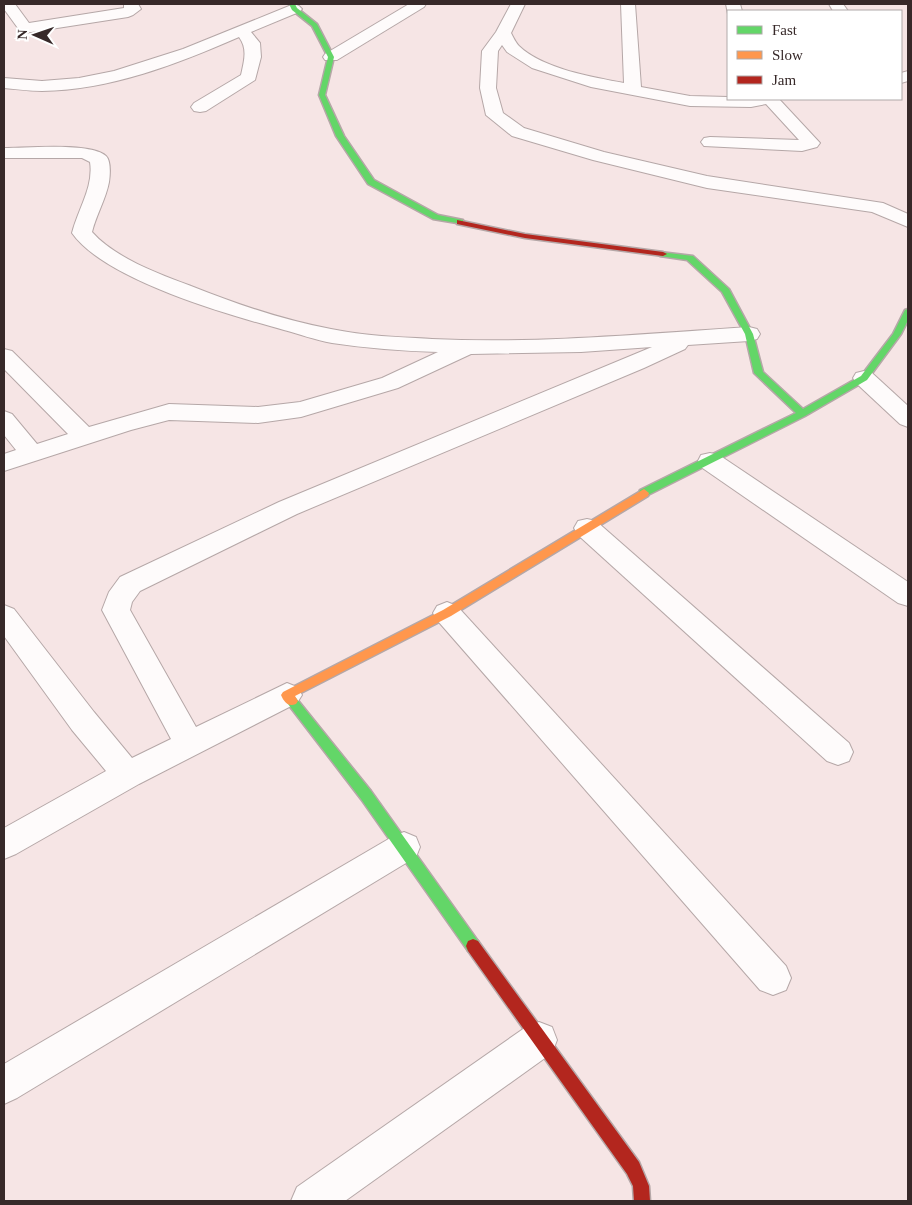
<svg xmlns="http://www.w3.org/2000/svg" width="912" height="1205" font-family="Georgia,serif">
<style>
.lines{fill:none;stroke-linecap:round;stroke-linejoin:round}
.street-casing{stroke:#b5a7a7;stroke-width:2}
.fast-casing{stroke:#b5a7a7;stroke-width:3}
.slow-casing{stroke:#b5a7a7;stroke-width:3}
.jam-casing{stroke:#b5a7a7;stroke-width:3}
.street{fill:#fefbfb;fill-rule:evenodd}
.fast{fill:#63d668;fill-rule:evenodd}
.slow{fill:#ff974d;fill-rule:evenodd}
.jam{fill:#b3261e;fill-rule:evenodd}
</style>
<rect width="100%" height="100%" fill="#f6e5e5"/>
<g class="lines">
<defs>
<g id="street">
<polygon points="4,4 15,4 29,23 124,8 124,4 138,4 141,9 133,15 128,17 25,33 20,31 4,9"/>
<path d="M294 4 299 6 302 9 299 12 251 32 260 43 261 57 255 80 206 111 200 112 194 111 191 107 194 103 241 75C244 61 248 49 239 37 177 64 111 90 42 91 30 91 16 89 4 88V78L42 81 79 78 114 71 183 49Z"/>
<polygon points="409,4 426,4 424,7 337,60 325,60 323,57 325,54"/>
<path d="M511 4H525L511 33C513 37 516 43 519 46 543 69 593 77 624 83L621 4H635L641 87 690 96 728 97V99H779L820 143 817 147 802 151 704 146 701 142 704 138 710 137 799 140 766 104 751 107 690 106 591 87 532 68 507 52 502 45 498 51 496 88 503 113 524 128 604 152 707 176 883 203 908 214V227L872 212 707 188 593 160 512 136 486 115 480 88 482 51 496 32Z"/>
<polygon points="726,4 740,4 742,11 728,11 728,14"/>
<polygon points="829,4 843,4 848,11 833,11"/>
<polygon points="908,71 908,81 901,83 901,73"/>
<path d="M4 148C26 148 91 142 106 156 111 161 110 175 109 182 106 199 96 215 92 232 115 258 159 274 191 286 236 304 283 320 331 329 364 336 399 337 432 339 538 344 644 334 749 327L757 329 760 334 757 339 749 341 688 345 685 349 644 368 297 514 140 591 132 602 130 610 196 727 287 683 297 687 302 695 297 703 139 784 16 854 4 859V828L106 771 72 730 4 636V605L14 609 94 712 132 758 171 739 102 610 109 592 120 577 279 502 652 347 581 352 471 354 398 388 301 417 258 423 169 420 131 430 4 471V454L16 450 4 435V411L12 414 37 444 68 434 4 369V349L12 351 89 427 169 404 258 407 300 402 382 378 438 352C402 351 366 348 332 343 315 340 299 334 284 330 229 315 105 280 72 233 78 209 94 187 90 162L82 158H4Z"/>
<polygon points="864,371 872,373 908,406 908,427 900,424 856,383 853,378 856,373"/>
<polygon points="710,453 719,455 908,582 908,606 898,603 701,467 698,461 701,455"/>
<polygon points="587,519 596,521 849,743 853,752 849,761 838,765 827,761 578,535 574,528 578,521"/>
<polygon points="447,602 457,606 786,966 791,978 786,990 773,995 760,990 437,620 433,613 437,606"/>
<polygon points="404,832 416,837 420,847 416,857 17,1098 4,1104 4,1064 392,837"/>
<polygon points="539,1022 552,1027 557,1040 552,1053 345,1201 291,1201 297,1187 526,1027"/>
</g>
<g id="fast">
<polygon points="289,4 295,4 297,8 317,24 334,57 325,95 344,136 374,180 438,215 463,220 463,224 433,219 368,184 336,136 319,95 328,57 312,26 292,10"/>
<polygon points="660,252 693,256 729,289 753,334 763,372 803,409 861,376 893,334 905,310 908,309 908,320 901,334 867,380 805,416 644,497 640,496 639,493 640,490 796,413 754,373 745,334 722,292 687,260 660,256"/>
<polygon points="292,696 296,698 371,791 478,941 480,946 478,951 473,953 468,951 361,799 288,704 286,701 288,698"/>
</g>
<path id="slow" d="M644 489 649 493 648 496 451 616 295 696 298 701 296 704C288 707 284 702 281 695L283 692 443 610Z"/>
<g id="jam">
<polygon points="457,220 525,234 663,252 667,254 663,256 525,238 457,224"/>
<polygon points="473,939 478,941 639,1162 649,1186 650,1201 634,1201 633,1186 627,1174 468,951 466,946 468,941"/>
</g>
</defs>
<use href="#street" class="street-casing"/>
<use href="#fast" class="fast-casing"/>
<use href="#slow" class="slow-casing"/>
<use href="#jam" class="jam-casing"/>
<use href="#street" class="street"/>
<use href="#fast" class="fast"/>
<use href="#slow" class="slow"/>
<use href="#jam" class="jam"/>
</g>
<rect width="912" height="1205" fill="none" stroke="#372929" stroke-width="10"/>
<rect x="727" y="10" width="175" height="90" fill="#ffffff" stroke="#afa9a9"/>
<rect x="737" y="26" width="25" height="8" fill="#63d668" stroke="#afa9a9"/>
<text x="772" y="35" font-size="15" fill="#372929">Fast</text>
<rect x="737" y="51" width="25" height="8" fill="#ff974d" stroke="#afa9a9"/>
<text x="772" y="60" font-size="15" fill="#372929">Slow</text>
<rect x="737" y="76" width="25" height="8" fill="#b3261e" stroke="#afa9a9"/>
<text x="772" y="85" font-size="15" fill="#372929">Jam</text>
<g transform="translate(35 35) rotate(272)" stroke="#ffffff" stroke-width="4" paint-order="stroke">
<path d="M0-4L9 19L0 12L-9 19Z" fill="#372929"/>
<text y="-8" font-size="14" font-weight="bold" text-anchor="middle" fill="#372929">N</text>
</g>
</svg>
